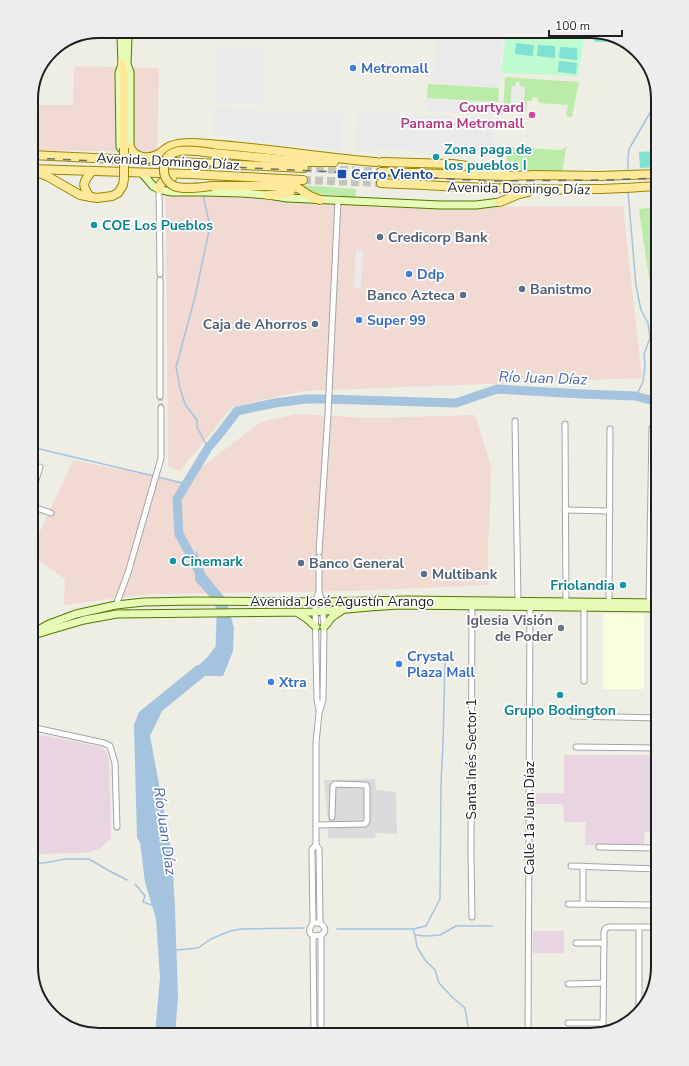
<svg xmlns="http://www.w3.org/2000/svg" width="689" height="1066" font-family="'Nunito Sans',sans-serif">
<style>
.residential{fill:#dcdbdb}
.commercial{fill:#f1dad2}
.industrial{fill:#e9d5e1}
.education{fill:#f7ffdd}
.grass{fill:#baeba8}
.park{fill:#bffbd1}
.pitch{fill:#7fe1d1}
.parking{fill:#eaeaea}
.water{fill:#a3c3de}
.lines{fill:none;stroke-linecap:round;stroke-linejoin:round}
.stream{stroke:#a3c3de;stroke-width:1.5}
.river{stroke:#a3c3de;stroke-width:9}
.street-tunnel{stroke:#c5c4bc;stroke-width:5;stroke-dasharray:5 2.5;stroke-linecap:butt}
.primary-tunnel{stroke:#c5c4bc;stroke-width:8;stroke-dasharray:8 4;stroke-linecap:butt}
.street-casing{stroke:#a5a5a5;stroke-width:7}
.secondary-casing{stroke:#517802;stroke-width:9}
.primary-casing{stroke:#988700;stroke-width:10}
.street{stroke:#fff;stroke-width:5}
.secondary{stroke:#e8fbb6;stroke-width:7}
.primary{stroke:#fee99a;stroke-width:8}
.rail{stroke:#6c6c6c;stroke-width:1.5;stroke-dasharray:8 8;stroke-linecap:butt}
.primary-bridge-casing{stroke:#988700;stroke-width:10;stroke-linecap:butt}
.primary-bridge{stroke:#fee99a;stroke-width:8}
.shop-dot{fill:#3f7fe0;stroke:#fff;stroke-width:1.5}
.hotel-dot{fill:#d1479c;stroke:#fff;stroke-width:1.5}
.culture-dot{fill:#0f9aa8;stroke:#fff;stroke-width:1.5}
.transit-dot{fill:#1a4fb4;stroke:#fff;stroke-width:1.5}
.service-dot{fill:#5c6f8a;stroke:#fff;stroke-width:1.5}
.worship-dot{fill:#6b7280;stroke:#fff;stroke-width:1.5}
.labels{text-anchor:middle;stroke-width:3.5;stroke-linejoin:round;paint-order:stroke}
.shop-label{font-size:14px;font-weight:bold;fill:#366cbe;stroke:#fff;text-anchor:start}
.hotel-label{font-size:14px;font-weight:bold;fill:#b23c85;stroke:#fff;text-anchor:end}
.culture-label{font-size:14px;font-weight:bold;fill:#0d838f;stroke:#fff;text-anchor:start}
.street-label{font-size:14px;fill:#1e1e1e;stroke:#fff}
.transit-label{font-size:14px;font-weight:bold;fill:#164399;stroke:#fff;text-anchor:start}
.service-label{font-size:14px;font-weight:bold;fill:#4e5e75;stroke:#fff;text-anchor:start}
.worship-label{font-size:14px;font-weight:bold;fill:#5b616d;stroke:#fff;text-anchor:end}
.water-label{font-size:15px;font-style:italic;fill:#4865b0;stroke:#fff}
.rim{fill:none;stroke:#1e1e1e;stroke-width:2}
</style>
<rect width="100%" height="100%" fill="#efeee4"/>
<polygon class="residential" points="375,779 376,790 396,792 397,834 376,833 375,838 328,838 328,820 324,780"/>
<g class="commercial">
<polygon points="74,66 159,68 157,152 31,150 31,105 73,105"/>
<polygon points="165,192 337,199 370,207 623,206 642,378 303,391 232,407 180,471 168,466 166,215"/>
<polygon points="297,414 370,418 475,415 491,466 490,510 488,545 488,585 351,591 152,594 64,605 65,579 31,555 31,551 73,460 182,482 261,422"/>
</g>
<g class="industrial">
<polygon points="36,734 103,747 109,758 111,838 99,849 84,853 32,854"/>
<polygon points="564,755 658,755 658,832 645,832 644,845 585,845 586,822 564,822 563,804 533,804 533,793 564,793"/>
<rect x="533" y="931" width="31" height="22"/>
</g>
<polygon class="education" points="644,613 644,689 603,689 603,614"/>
<g class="grass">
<polygon points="505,77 579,82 572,117 566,116 568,105 540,103 540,102 538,102 538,98 532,98 532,101 527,101 526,111 523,111 525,87 519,86 520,82 516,82 515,86 512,86 510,111 503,111"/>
<polygon points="428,84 499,88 498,102 427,98"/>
<path d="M567 145 562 172C549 172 515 175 508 162 505 158 507 152 507 147L560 150 565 148Z"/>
<polygon points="299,185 356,189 355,198 348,198 339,195 314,194"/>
<polygon points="658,207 658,283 650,285 639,209"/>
</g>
<polygon class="park" points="585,31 578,76 501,73 506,32"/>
<g class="pitch">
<polygon points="592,31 594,31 624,41 595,42 593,38"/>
<polygon points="516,43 534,45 533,56 515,54"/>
<polygon points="538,45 555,46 555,58 537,56"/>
<polygon points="560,47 577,48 577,60 559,58"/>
<polygon points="559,61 577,63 576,74 558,72"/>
<polygon points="658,151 658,167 640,168 639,152"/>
</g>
<g class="parking">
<polygon points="502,32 498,87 433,83 437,33"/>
<polygon points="216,47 265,50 263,104 214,102"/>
<polygon points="512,86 525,87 523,109 517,109 517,111 510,111"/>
<polygon points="428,99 496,103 496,112 493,112 493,115 427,111"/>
<polygon points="214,108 342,114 341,150 214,136"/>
<polygon points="358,112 494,118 492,149 485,156 425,152 418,151 375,148 374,152 355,151"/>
<polygon points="356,249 363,250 361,288 354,288"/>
</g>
<polygon class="water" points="196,550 205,574 226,599 234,628 233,651 223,676 205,676 162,711 150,736 172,854 175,909 178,997 175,1035 155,1035 160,977 156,919 145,882 140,842 137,838 134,725 139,712 197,665 208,666 222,653 224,626 214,602 195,580"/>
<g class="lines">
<g class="stream">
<polyline points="628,169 628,159 629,149 651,111 658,106"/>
<polyline points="628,191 636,286 641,310 648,323 650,338 644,354 645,365 643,382 636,396"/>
<polyline points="203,195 210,226 195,297 176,367 180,388 185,404 197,420 197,427 208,448"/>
<polyline points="31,447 154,476"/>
<polyline points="158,477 186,484"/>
<polyline points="31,863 44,863 65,859 89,859 106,869 127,880"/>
<polyline points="135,884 145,896 143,902 152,905"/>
<polyline points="337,929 413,929 426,926 440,899 441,783 443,744 445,661"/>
<polyline points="413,930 415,935 427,936 440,935 456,926 492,926"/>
<polyline points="415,935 417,947 425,960 435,970 439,983 452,997 465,1008 468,1027 463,1035"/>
<polyline points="176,950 198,948 211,939 230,931 241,929 304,928"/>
</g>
<g class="river">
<polyline points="201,575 179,534 177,499 208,448 222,431 237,411 275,403 306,399 325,399 456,403 497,389 582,394 635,396 658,402"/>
<polyline points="196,674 211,660 220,648 221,619 220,608"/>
</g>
<polyline class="street-tunnel" points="160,396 161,408"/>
<g class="primary-tunnel">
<polyline points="304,168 381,172"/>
<polyline points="303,180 381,183"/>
</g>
<defs>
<g id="street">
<polyline points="159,189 160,274"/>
<polyline points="160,280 160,396"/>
<polyline points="515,421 518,601"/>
<polyline points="565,424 566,605"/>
<polyline points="31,496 40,467"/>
<polyline points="31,506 51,513"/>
<polyline points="565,510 610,511"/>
<polyline points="650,520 658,520"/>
<polyline points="319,552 328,414 338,200"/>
<polyline points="650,555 658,555"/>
<polyline points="319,557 319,592 322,602 324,627 323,700 319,713 316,743 316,845 319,849 320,923"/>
<polyline points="472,604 471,855 472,917"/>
<polyline points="116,605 128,573 161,458 161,408"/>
<polyline points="649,605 652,428"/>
<polyline points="609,606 610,429"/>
<polyline points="584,681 584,606"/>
<polyline points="319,710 317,700 315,602 319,592"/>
<polyline points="573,716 658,718"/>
<polyline points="31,727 104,743 110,746 113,756 115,763 117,827"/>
<polyline points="576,747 658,748"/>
<polyline points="316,825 365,824 367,821 367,787 366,785 335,784 333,786 332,817"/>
<polyline points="599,847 658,848"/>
<polyline points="571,866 658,869"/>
<polyline points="568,904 658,905"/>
<polyline points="583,904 583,866"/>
<path d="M313 923H320C338 937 298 943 313 923L312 857V849L316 845"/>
<polyline points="31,930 35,940"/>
<polyline points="313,936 314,1035"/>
<polyline points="321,936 321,1035"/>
<polyline points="576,943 604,943"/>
<polyline points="568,984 603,983"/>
<polyline points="639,1012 639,927"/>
<polyline points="568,1023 603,1023"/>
<polyline points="603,1032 604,931 606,928 610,927 658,927"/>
<polyline points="528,1035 530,604"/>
</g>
<g id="secondary">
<path d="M121 36 122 64 119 73 120 147C123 152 127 152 130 147V72L127 64 128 36"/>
<polyline points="142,173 153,186 159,189 166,191 172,192 204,192 241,193 268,195 287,198 440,205 476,205 500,202"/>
<polyline points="298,613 306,618 316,627"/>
<polyline points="324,627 332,617 341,611"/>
<polyline points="31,634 49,624 76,614 116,605 144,602 195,601 322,602 407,600 658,603"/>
<polyline points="33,635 84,620 117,614 315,612 369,607 399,605 658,608"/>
</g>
<g id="primary">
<polyline points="122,64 124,78 124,148"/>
<path d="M130 147C135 159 149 159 159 154 163 151 166 148 171 146 178 143 185 143 192 143 237 145 283 152 328 157 344 159 360 161 376 162"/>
<polyline points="213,153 308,162 334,162"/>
<polyline points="31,155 304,168"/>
<polyline points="382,162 452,164 476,167 503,172"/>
<polyline points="31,169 189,174 303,180"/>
<polyline points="34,171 47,176 80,195 97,198 112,196 118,193 123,185 124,178"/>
<polyline points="381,172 507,176 535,175 599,176 658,174"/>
<path d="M381 183C452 186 523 191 594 189 615 189 637 187 658 186"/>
<polyline points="212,186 286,186 298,181"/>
<polyline points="287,186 298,188 310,196 320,200"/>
<polyline points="159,189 161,183 172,178"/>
<polyline points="268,195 290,193 291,190 290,186"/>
<path d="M90 197C81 185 83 182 92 171"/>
<polyline points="500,202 519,194 528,192"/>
</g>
</defs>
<use href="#street" class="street-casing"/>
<use href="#secondary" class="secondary-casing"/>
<use href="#primary" class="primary-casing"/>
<use href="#street" class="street"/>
<use href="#secondary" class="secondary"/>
<use href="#primary" class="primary"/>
<polyline class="rail" points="31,158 337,172 485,181 606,180 658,178"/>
<defs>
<g id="primary-bridge">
<polyline points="124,148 124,178"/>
<path d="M212 186C201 187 184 190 174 186 168 183 164 177 164 171 162 143 196 151 213 153"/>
</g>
</defs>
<use href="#primary-bridge" class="primary-bridge-casing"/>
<use href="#primary-bridge" class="primary-bridge"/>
</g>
<g class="shop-dot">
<circle cx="353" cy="68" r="4"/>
<circle cx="409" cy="274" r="4"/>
<circle cx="359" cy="320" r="4"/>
<circle cx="399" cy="664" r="4"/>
<circle cx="271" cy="682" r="4"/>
</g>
<circle class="hotel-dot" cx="532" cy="115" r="4"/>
<g class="culture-dot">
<circle cx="436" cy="157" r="4"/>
<circle cx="94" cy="225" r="4"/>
<circle cx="173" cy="561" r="4"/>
<circle cx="623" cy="585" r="4"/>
<circle cx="560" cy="695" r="4"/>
</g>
<rect class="transit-dot" x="337" y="169" width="10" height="10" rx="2"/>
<g class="service-dot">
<circle cx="380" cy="237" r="4"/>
<circle cx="522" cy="289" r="4"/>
<circle cx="463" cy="295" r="4"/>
<circle cx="315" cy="324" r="4"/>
<circle cx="301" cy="563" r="4"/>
<circle cx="424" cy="574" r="4"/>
</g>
<circle class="worship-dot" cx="561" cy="628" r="4"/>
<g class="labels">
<g class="shop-label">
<text x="361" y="73">Metromall</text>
<text x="417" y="279">Ddp</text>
<text x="367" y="325">Super 99</text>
<text x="407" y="661">Crystal<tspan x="407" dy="16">Plaza Mall</tspan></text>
<text x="279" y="687">Xtra</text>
</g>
<g class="hotel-label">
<text x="524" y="112">Courtyard<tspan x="524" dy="16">Panama Metromall</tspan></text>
</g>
<g class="culture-label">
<text x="444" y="154">Zona paga de<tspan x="444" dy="16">los pueblos I</tspan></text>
<text x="102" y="230">COE Los Pueblos</text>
<text x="181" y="566">Cinemark</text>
<text x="615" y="590" text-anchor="end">Friolandia</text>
<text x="560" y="715" text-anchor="middle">Grupo Bodington</text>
</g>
<g class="street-label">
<text transform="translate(168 161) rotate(3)" y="5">Avenida Domingo Díaz</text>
<text transform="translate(519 188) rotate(1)" y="5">Avenida Domingo Díaz</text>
<text x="342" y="606">Avenida José Agustín Arango</text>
<text transform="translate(471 759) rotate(-90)" y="5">Santa Inés Sector 1</text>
<text transform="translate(529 818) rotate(-90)" y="5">Calle 1a Juan Díaz</text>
</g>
<g class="transit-label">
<text x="351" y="179">Cerro Viento</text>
</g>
<g class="service-label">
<text x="388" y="242">Credicorp Bank</text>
<text x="530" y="294">Banistmo</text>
<text x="455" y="300" text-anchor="end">Banco Azteca</text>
<text x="307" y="329" text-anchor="end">Caja de Ahorros</text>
<text x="309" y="568">Banco General</text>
<text x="432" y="579">Multibank</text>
</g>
<g class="worship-label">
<text x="553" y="625">Iglesia Visión<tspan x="553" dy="16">de Poder</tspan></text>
</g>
<g class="water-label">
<text transform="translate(543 378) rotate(2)" y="5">Río Juan Díaz</text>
<text transform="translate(165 831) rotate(82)" y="5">Río Juan Díaz</text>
</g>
</g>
<path d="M0 0H689V1066H0ZM99 38H590A61 61 0 0 1 651 99V967A61 61 0 0 1 590 1028H99A61 61 0 0 1 38 967V99A61 61 0 0 1 99 38Z" fill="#ededed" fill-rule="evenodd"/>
<path class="rim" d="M99 38H590A61 61 0 0 1 651 99V967A61 61 0 0 1 590 1028H99A61 61 0 0 1 38 967V99A61 61 0 0 1 99 38Z"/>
<path d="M549 30v6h73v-6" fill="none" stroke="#1e1e1e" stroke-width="2"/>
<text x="555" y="30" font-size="12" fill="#1e1e1e" stroke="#ffffff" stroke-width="3" paint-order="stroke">100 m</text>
</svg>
